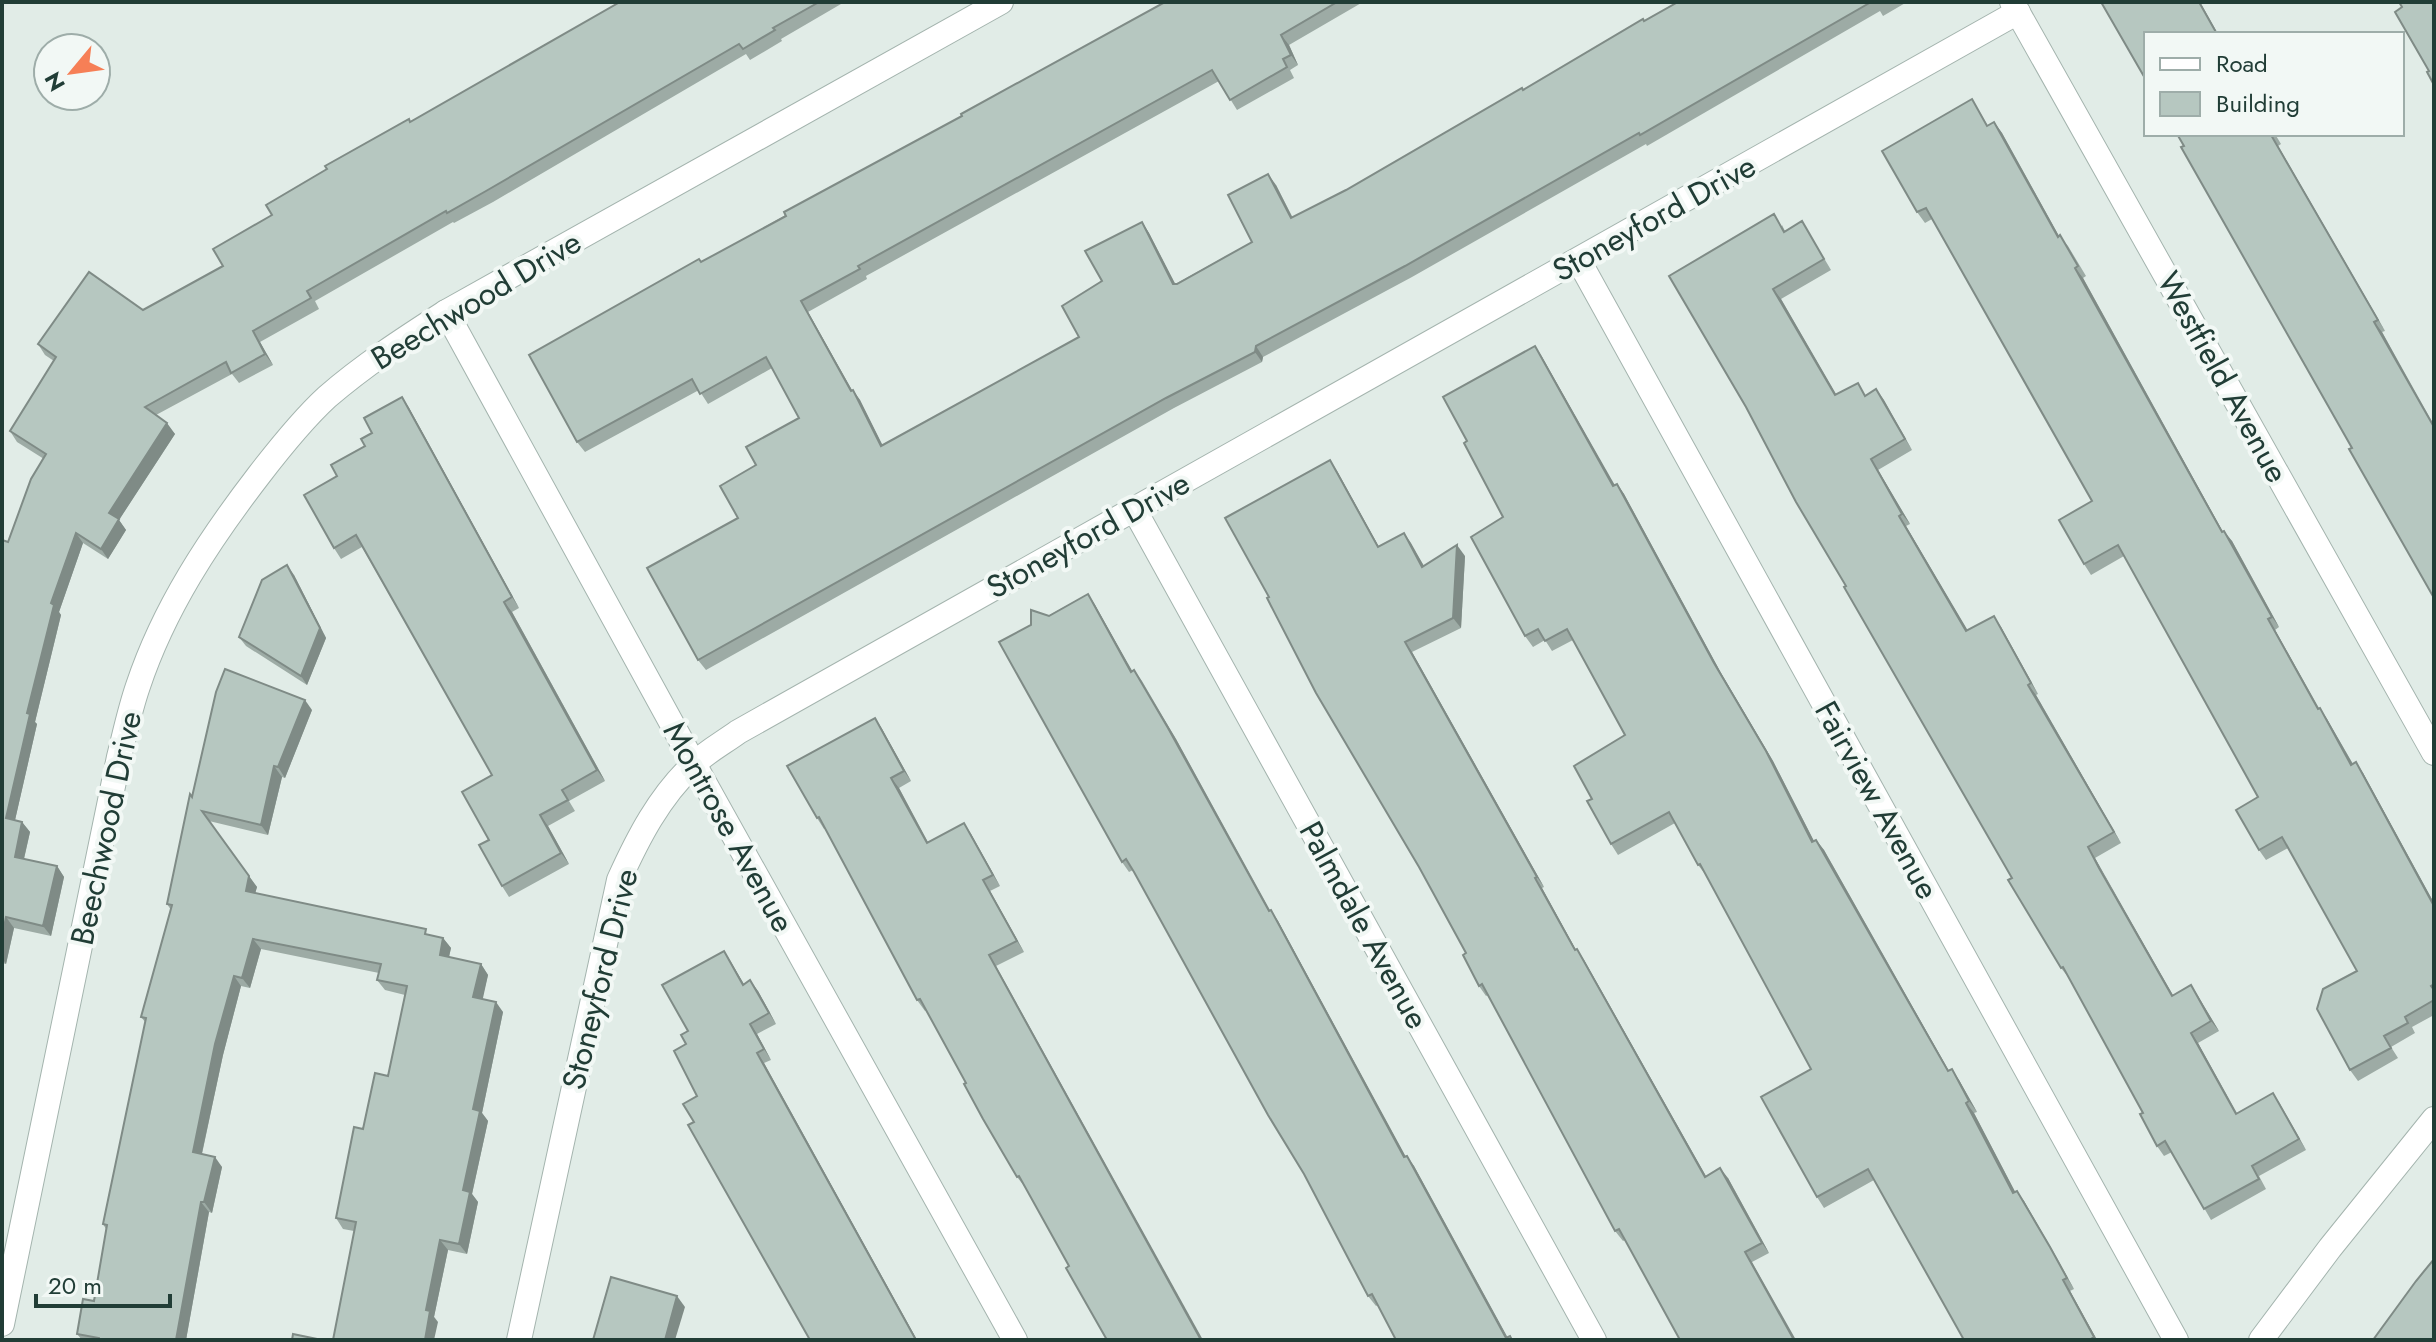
<svg xmlns="http://www.w3.org/2000/svg" width="2436" height="1342" font-family="Jost,sans-serif">
<style>
.lines{fill:none;stroke-linecap:round;stroke-linejoin:round}
.minor-casing{stroke:#a4b4ae;stroke-width:26}
.minor{stroke:#fff;stroke-width:24}
.wall{fill:#9daba5}
.shaded-wall{fill:#7f8b86}
.building{fill:#b6c7c0;stroke:#7f8b86;stroke-width:2}
.labels{text-anchor:middle;stroke-width:8;stroke-linejoin:round;paint-order:stroke}
.street-label{font-size:32px;fill:#213d36;stroke:#f2f8f5}
</style>
<rect width="100%" height="100%" fill="#e1ece7"/>
<g class="lines">
<defs>
<g id="minor">
<polyline points="2012,2 2434,753"/>
<polyline points="1579,261 2176,1340"/>
<polyline points="446,312 694,764 1015,1340"/>
<polyline points="1134,509 1594,1340"/>
<path d="M2 1324 119 757C125 733 130 709 138 686 164 608 209 540 259 475 279 449 302 420 327 397 364 365 404 339 446 312L1001 2"/>
<path d="M519 1340 619 880C638 838 659 797 693 765 706 752 723 743 738 732L2018 12"/>
<polyline points="2261,1340 2330,1248 2434,1119"/>
</g>
</defs>
<use href="#minor" class="minor-casing"/>
<use href="#minor" class="minor"/>
</g>
<g class="wall">
<polygon points="620,2 840,2 841,4 781,39 782,41 750,60 746,54 493,202 454,223 453,222 315,301 319,309 260,342 273,365 239,383 232,374 156,415 175,434 119,520 126,530 108,559 83,543 59,612 61,615 35,722 37,724 15,820 22,822 30,832 24,859 57,866 64,877 51,936 14,928 6,964 2,963 2,540 8,542 44,459 17,442 10,431 54,361 45,355 38,344 143,310 223,266 272,215 410,122"/>
<polygon points="1165,2 1363,2 1289,45 1298,65 1290,70 1294,78 1237,110 1219,81 866,276 867,279 808,312 852,390 860,400 882,445 1079,337 1102,281 1142,222 1149,233 1175,284 1252,242 1276,185 1293,218 1346,190 1678,2 1907,2 1883,16 1880,11 1647,146 1646,144 1412,277 1263,357 1262,362 1174,408 706,670 698,660 738,518 756,465 799,418 772,368 708,404 699,390 585,452 577,442 702,262"/>
<polygon points="1972,99 1988,126 1994,122 2002,133 2059,236 2068,246 2086,276 2083,278 2223,532 2232,541 2279,627 2275,630 2319,708 2327,719 2353,764 2363,773 2434,903 2434,1015 2412,1027 2415,1033 2391,1047 2398,1058 2358,1081 2350,1070 2357,971 2288,848 2266,860 2259,850 2258,797 2124,556 2091,575 2084,564 2092,501 1932,219 1925,223 1917,212"/>
<polygon points="2275,134 2281,144 2278,146 2385,331 2382,332 2434,425 2434,598 2352,448 2184,146"/>
<polygon points="1802,221 1831,270 1781,299 1836,395 1866,395 1876,389 1912,450 1878,470 1910,524 1906,526 1967,630 2001,627 2038,694 2036,695 2121,843 2095,858 2106,879 2173,995 2191,985 2219,1031 2198,1043 2237,1113 2273,1093 2306,1150 2259,1176 2266,1189 2211,1220 2172,1152 2164,1156 2157,1146 2143,1113 2069,978 2061,968 2012,878 1746,407 1782,225 1785,231"/>
<polygon points="1535,346 1542,357 1614,485 1617,484 1624,494 1721,673 1773,761 1814,841 1816,840 1824,850 1949,1071 1959,1080 1977,1112 1974,1113 2015,1192 2024,1201 2057,1258 2074,1289 2070,1291 2097,1340 1964,1340 1874,1180 1824,1208 1817,1197 1811,1069 1706,875 1698,865 1675,823 1618,855 1611,844 1592,799 1625,735 1573,640 1552,651 1545,640 1533,647 1525,636 1503,517 1467,441"/>
<polygon points="402,397 409,408 519,608 512,612 605,781 569,801 575,811 548,826 569,864 509,897 502,886 489,840 492,775 362,547 341,559 334,548 337,476 365,446 372,433"/>
<polygon points="1337,471 1379,547 1404,533 1424,566 1465,556 1461,628 1412,652 1544,887 1542,888 1576,950 1584,960 1706,1176 1728,1178 1769,1253 1752,1262 1625,1240 1623,1241 1615,1231 1488,995 1486,996 1479,986 1466,953"/>
<polygon points="294,575 326,638 307,685 246,646 239,637"/>
<polygon points="1088,594 1095,605 1132,672 1134,670 1142,681 1176,739 1270,910 1278,921 1405,1156 1414,1166 1507,1337 1510,1336 1513,1340 1396,1340 1378,1305 1376,1306 1368,1296 1304,1174 1133,870 1129,872 1122,862 1031,625"/>
<polygon points="312,710 285,778 282,777 268,835 209,821 257,887 255,893 443,938 451,948 449,957 481,964 488,975 482,999 503,1012 482,1113 488,1121 472,1194 478,1202 467,1254 448,1250 434,1317 438,1322 354,1231 343,1229 336,1218 363,1129 388,1076 405,995 385,990 377,980 379,973 261,949 250,988 241,986 223,1055 202,1154 222,1167 212,1213 209,1212 186,1340 82,1340 77,1334 94,1301 106,1229 103,1224 146,1023 141,1017 171,910 167,904 192,797"/>
<polygon points="875,718 882,729 911,781 899,788 928,842 971,834 1000,886 990,891 1024,952 996,966 1069,1266 1025,1187 1017,1177 926,1010 925,1011 917,1000 825,828 824,829 817,818"/>
<polygon points="724,951 744,984 758,991 776,1024 757,1034 771,1060 764,1063 917,1340 810,1340 694,1122 697,1096 686,1044 688,1031"/>
</g>
<g class="shaded-wall">
<polygon points="2199,2 2200,2 2218,34 2217,34"/>
<polygon points="1281,35 1289,45 1298,65 1291,55"/>
<polygon points="1994,122 2002,133 2065,247 2058,237"/>
<polygon points="2271,135 2278,146 2385,331 2378,320"/>
<polygon points="1268,174 1276,185 1298,229 1291,218"/>
<polygon points="1142,222 1149,233 1181,295 1173,284"/>
<polygon points="2075,268 2083,278 2229,543 2222,532"/>
<polygon points="1773,289 1781,299 1843,406 1835,395"/>
<polygon points="801,301 808,312 858,401 851,391"/>
<polygon points="2374,322 2382,332 2434,427 2408,383"/>
<polygon points="253,331 260,342 273,365 265,354"/>
<polygon points="1256,346 1263,357 1262,362 1255,352"/>
<polygon points="1535,346 1542,357 1621,496 1613,486"/>
<polygon points="1876,389 1884,400 1912,450 1905,439"/>
<polygon points="853,390 860,400 888,456 881,446"/>
<polygon points="402,397 409,408 519,608 512,597"/>
<polygon points="167,423 175,434 119,520 126,530 108,559 101,549 109,513"/>
<polygon points="1871,459 1878,470 1910,524 1902,514"/>
<polygon points="1330,460 1337,471 1385,558 1378,547"/>
<polygon points="1617,484 1624,494 1721,673 1773,761 1820,853 1812,842 1714,663"/>
<polygon points="1899,516 1906,526 1974,641 1966,631"/>
<polygon points="2224,531 2232,541 2279,627 2272,617"/>
<polygon points="76,533 83,543 59,612 61,615 35,722 37,724 13,829 6,818 27,713 51,603"/>
<polygon points="1404,533 1411,543 1430,577 1422,567"/>
<polygon points="1457,545 1465,556 1461,628 1453,618"/>
<polygon points="287,565 294,575 326,638 307,685 301,676"/>
<polygon points="1088,594 1095,605 1139,683 1131,672"/>
<polygon points="504,602 512,612 605,781 597,770"/>
<polygon points="1994,616 2001,627 2038,694 2031,683"/>
<polygon points="2268,619 2275,630 2325,720 2318,709"/>
<polygon points="1405,642 1412,652 1544,887 1537,877"/>
<polygon points="1134,670 1176,739 1276,922 1269,911"/>
<polygon points="2028,685 2036,695 2121,843 2114,832"/>
<polygon points="305,700 312,710 285,778 278,767"/>
<polygon points="2320,708 2327,719 2359,775 2351,765"/>
<polygon points="875,718 882,729 911,781 904,771"/>
<polygon points="2356,762 2363,773 2434,903 2434,906"/>
<polygon points="274,766 282,777 268,835 261,825"/>
<polygon points="891,778 899,788 934,854 927,843"/>
<polygon points="540,815 548,826 569,864 561,853"/>
<polygon points="22,822 30,832 22,867 15,857"/>
<polygon points="964,823 971,834 1000,886 993,875"/>
<polygon points="1816,840 1824,850 1955,1082 1948,1071"/>
<polygon points="2088,847 2095,858 2179,1006 2172,996"/>
<polygon points="57,866 64,877 51,936 43,926"/>
<polygon points="249,876 257,887 253,901 246,891"/>
<polygon points="1535,878 1542,888 1582,961 1575,950"/>
<polygon points="983,880 990,891 1024,952 1017,941"/>
<polygon points="1271,910 1278,921 1412,1168 1404,1157"/>
<polygon points="6,917 14,928 6,964 2,958 2,938"/>
<polygon points="443,938 451,948 447,965 440,955"/>
<polygon points="253,939 261,949 250,988 242,978"/>
<polygon points="1577,949 1584,960 1712,1187 1705,1177"/>
<polygon points="724,951 731,962 750,995 743,985"/>
<polygon points="989,955 996,966 1203,1340 1201,1340"/>
<polygon points="481,964 488,975 481,1007 473,997"/>
<polygon points="234,976 241,986 223,1055 200,1162 193,1152 215,1044"/>
<polygon points="750,980 758,991 776,1024 769,1013"/>
<polygon points="2191,985 2198,996 2219,1031 2211,1021"/>
<polygon points="496,1002 503,1012 482,1113 488,1121 472,1194 478,1202 467,1254 459,1244 463,1190 473,1109"/>
<polygon points="750,1024 757,1034 771,1060 764,1049"/>
<polygon points="2191,1033 2198,1043 2243,1125 2236,1114"/>
<polygon points="757,1053 764,1063 917,1340 916,1340"/>
<polygon points="1952,1069 1959,1080 1977,1112 1969,1101"/>
<polygon points="2273,1093 2280,1104 2306,1150 2299,1139"/>
<polygon points="1966,1103 1974,1113 2021,1203 2013,1193"/>
<polygon points="1407,1156 1414,1166 1509,1340 1508,1340"/>
<polygon points="215,1157 222,1167 212,1213 204,1202"/>
<polygon points="1720,1168 1728,1178 1769,1253 1762,1243"/>
<polygon points="2017,1191 2024,1201 2074,1289 2067,1278"/>
<polygon points="201,1202 209,1212 186,1340 176,1340"/>
<polygon points="440,1240 448,1250 434,1317 438,1322 434,1340 425,1340 426,1310"/>
<polygon points="1745,1252 1752,1262 1796,1340 1794,1340"/>
<polygon points="2063,1280 2070,1291 2097,1340 2096,1340"/>
<polygon points="677,1296 685,1307 675,1340 665,1340"/>
</g>
<g class="building">
<polygon points="620,2 819,2 773,28 775,30 743,49 739,44 486,191 447,213 446,211 307,291 311,298 253,331 265,354 231,373 226,362 145,407 167,423 109,513 119,519 101,549 76,533 51,603 54,605 27,713 30,714 6,818 22,822 15,857 57,866 43,926 6,917 2,938 2,540 8,542 31,479 46,454 10,431 56,357 38,344 89,272 143,310 223,266 213,249 272,215 266,205 327,169 325,166 409,119 410,122"/>
<polygon points="1165,2 1337,2 1281,35 1291,55 1283,59 1287,67 1230,100 1212,70 858,266 860,269 801,301 851,391 853,390 881,446 1079,337 1062,306 1102,281 1085,251 1142,222 1173,284 1177,284 1252,242 1228,195 1268,174 1291,218 1346,190 1522,88 1523,90 1643,19 1644,21 1678,2 1871,2 1640,135 1639,133 1405,266 1256,346 1255,352 1166,398 698,660 647,568 738,518 720,486 756,465 746,447 799,418 766,357 700,394 692,379 577,442 529,355 699,259 701,262 786,216 784,212 962,116 961,114"/>
<polygon points="2101,2 2199,2 2217,34 2146,34 2146,80"/>
<polygon points="2399,2 2434,2 2434,85 2427,72 2429,71 2395,12 2402,7"/>
<polygon points="1972,99 1987,126 1994,122 2058,237 2060,235 2078,266 2075,268 2222,532 2224,531 2272,617 2268,619 2318,709 2320,708 2351,765 2356,762 2434,906 2434,984 2431,986 2434,990 2434,1000 2405,1017 2408,1023 2384,1036 2391,1048 2350,1070 2317,1009 2323,989 2357,971 2282,837 2259,850 2236,810 2258,797 2118,545 2084,564 2059,520 2092,501 1926,208 1917,212 1882,151"/>
<polygon points="2177,134 2273,134 2271,135 2378,320 2374,322 2434,427 2434,598 2349,449 2352,448 2181,147 2184,146"/>
<polygon points="1774,214 1784,232 1802,221 1824,259 1773,289 1835,395 1858,383 1865,396 1876,389 1905,439 1871,459 1902,514 1899,516 1966,631 1994,616 2031,683 2028,685 2114,832 2088,847 2099,868 2172,996 2191,985 2211,1021 2191,1033 2236,1114 2273,1093 2299,1139 2252,1166 2259,1179 2204,1209 2165,1141 2157,1146 2140,1114 2143,1113 2063,967 2061,968 2008,880 2012,878 1844,587 1846,586 1796,502 1746,407 1669,276"/>
<polygon points="1535,346 1613,486 1617,484 1714,663 1766,751 1812,842 1816,840 1948,1071 1952,1069 1969,1101 1966,1103 2013,1193 2017,1191 2050,1247 2067,1278 2063,1280 2094,1337 2089,1340 1964,1340 1868,1169 1817,1197 1761,1097 1811,1069 1700,864 1698,865 1669,812 1611,844 1587,801 1592,799 1574,766 1625,735 1567,629 1545,641 1538,629 1525,636 1471,537 1503,517 1464,443 1467,441 1443,397"/>
<polygon points="402,397 512,597 504,602 597,770 562,790 568,800 540,815 561,853 502,886 479,845 489,840 462,792 492,775 356,535 334,548 304,495 337,476 331,465 365,446 361,439 372,433 364,418"/>
<polygon points="1330,460 1378,547 1404,533 1422,567 1457,545 1453,618 1405,642 1537,877 1535,878 1575,950 1577,949 1705,1177 1720,1168 1762,1243 1745,1252 1794,1340 1680,1340 1619,1229 1615,1231 1482,984 1479,986 1463,955 1466,953 1419,867 1316,693 1267,598 1269,597 1225,518"/>
<polygon points="287,565 320,628 301,676 239,637 262,580"/>
<polygon points="1088,594 1131,672 1134,670 1168,728 1269,911 1271,910 1404,1157 1407,1156 1506,1338 1510,1336 1512,1340 1396,1340 1372,1294 1368,1296 1304,1174 1268,1115 1134,872 1126,859 1122,862 999,642 1031,625 1031,610 1049,616"/>
<polygon points="225,669 305,700 278,767 274,766 261,825 202,811 249,876 246,891 426,929 425,934 443,938 440,955 481,964 473,997 496,1002 473,1109 480,1111 463,1190 470,1192 459,1244 440,1240 426,1310 430,1311 425,1340 333,1340 356,1222 336,1218 354,1127 363,1129 375,1073 388,1076 407,986 377,980 381,964 253,939 242,978 234,976 215,1044 193,1152 215,1157 204,1202 201,1202 176,1340 99,1340 99,1338 77,1334 83,1299 94,1301 107,1225 103,1224 146,1018 141,1017 172,905 167,904 190,794 192,797 216,692"/>
<polygon points="875,718 904,771 891,778 927,843 964,823 993,875 983,880 1017,941 989,955 1201,1340 1107,1340 1066,1268 1069,1266 1019,1176 1017,1177 983,1119 964,1084 966,1083 920,999 917,1000 819,817 817,818 787,766"/>
<polygon points="724,951 743,985 750,980 769,1013 750,1024 764,1049 757,1053 916,1340 810,1340 688,1125 694,1122 683,1104 697,1096 674,1051 686,1044 681,1035 688,1031 662,985"/>
<polygon points="2434,1259 2434,1340 2373,1340 2416,1281"/>
<polygon points="611,1277 677,1296 665,1340 593,1340"/>
<polygon points="293,1334 322,1340 292,1340"/>
</g>
<g class="labels">
<g class="street-label">
<text transform="translate(1654 218) rotate(-29)" y="11">Stoneyford Drive</text>
<text transform="translate(476 300) rotate(-31)" y="11">Beechwood Drive</text>
<text transform="translate(2223 377) rotate(61)" y="11">Westfield Avenue</text>
<text transform="translate(1088 535) rotate(-29)" y="11">Stoneyford Drive</text>
<text transform="translate(1877 800) rotate(61)" y="11">Fairview Avenue</text>
<text transform="translate(729 827) rotate(61)" y="11">Montrose Avenue</text>
<text transform="translate(106 828) rotate(-78)" y="11">Beechwood Drive</text>
<text transform="translate(1364 925) rotate(61)" y="11">Palmdale Avenue</text>
<text transform="translate(600 979) rotate(-76)" y="11">Stoneyford Drive</text>
</g>
</g>
<rect width="2436" height="1342" fill="none" stroke="#213d36" stroke-width="8"/>
<rect x="2144" y="32" width="260" height="104" fill="#f2f8f5" stroke="#9eada9" stroke-width="2"/>
<rect x="2160" y="58" width="40" height="12" fill="#ffffff" stroke="#9eada9" stroke-width="2"/>
<text x="2216" y="72" font-size="24" fill="#213d36">Road</text>
<rect x="2160" y="92" width="40" height="24" fill="#b6c7c0" stroke="#9eada9" stroke-width="2"/>
<text x="2216" y="112" font-size="24" fill="#213d36">Building</text>
<g transform="translate(72 72) rotate(241)"><circle r="38" fill="#f2f8f5" stroke="#9eada9" stroke-width="2"/>
<path d="M0-6L14 30L0 20L-14 30Z" fill="#f67f56"/>
<text y="-12" font-size="22" font-weight="bold" text-anchor="middle" fill="#213d36">N</text>
</g>
<path d="M36 1294v12h134v-12" fill="none" stroke="#213d36" stroke-width="4"/>
<text x="48" y="1294" font-size="24" fill="#213d36" stroke="#f2f8f5" stroke-width="6" paint-order="stroke">20 m</text>
</svg>
